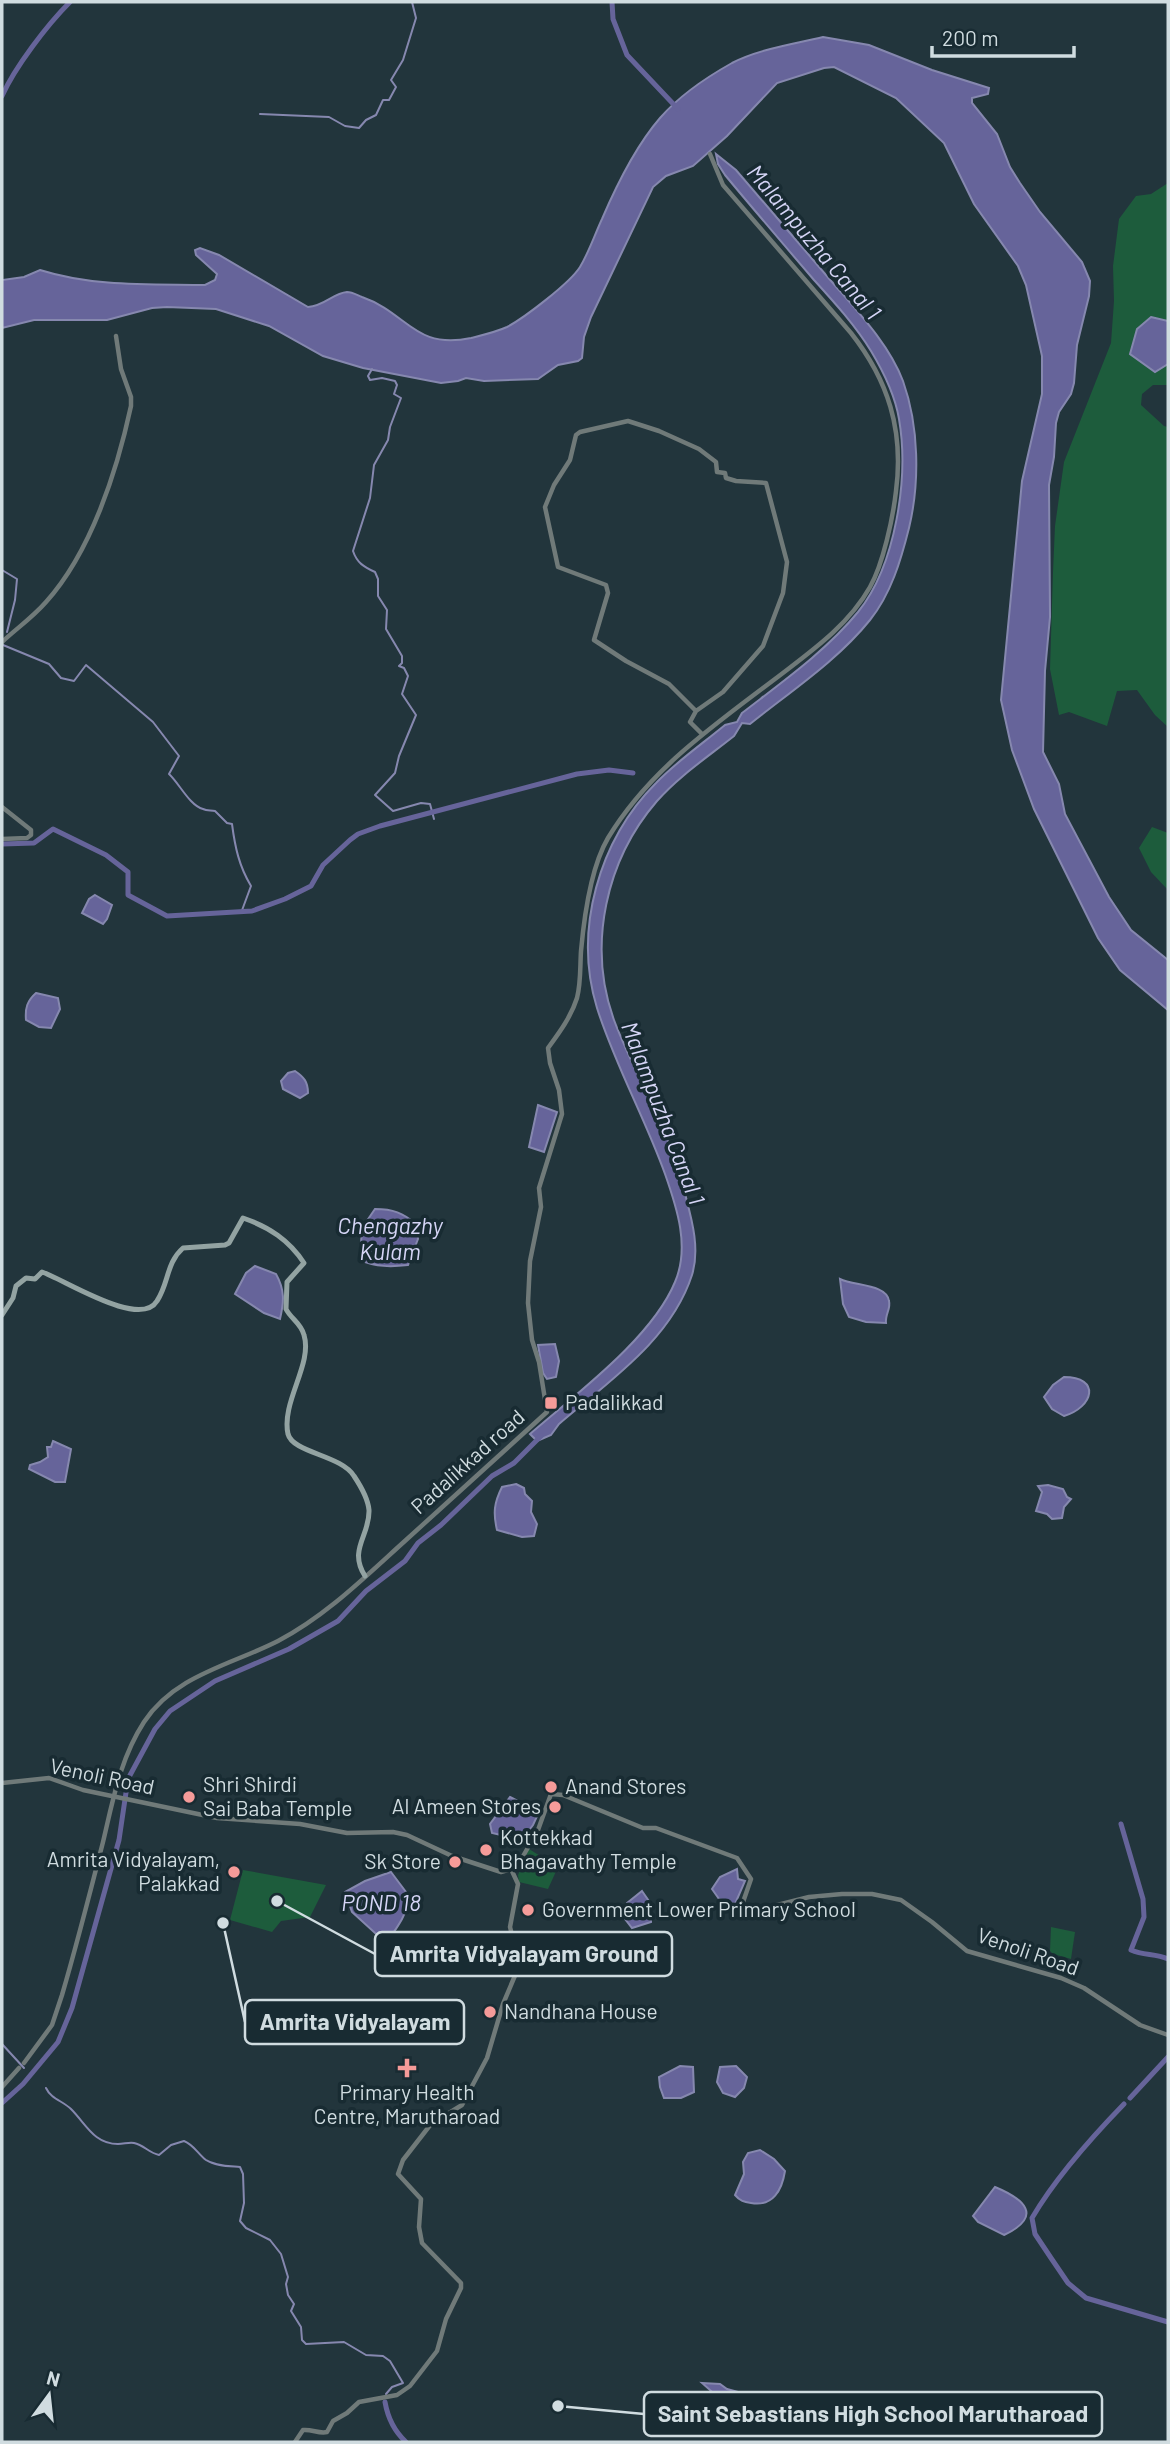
<svg xmlns="http://www.w3.org/2000/svg" width="1170" height="2444" font-family="Barlow,sans-serif">
<style>
.green{fill:#1d5c3c}
.water{fill:#66649a;stroke:#8688af;stroke-width:2}
.lines{fill:none;stroke-linecap:round;stroke-linejoin:round}
.stream{stroke:#8688af;stroke-width:2}
.canal{stroke:#66649a;stroke-width:5}
.tertiary{stroke:#707a79;stroke-width:4.5}
.secondary{stroke:#93a3a2;stroke-width:5}
.poi-dot{fill:#f59b99;stroke:#182b32;stroke-width:2.5}
.labels{text-anchor:middle;stroke-width:7;stroke-linejoin:round;paint-order:stroke}
.poi-label{font-size:21px;fill:#d0dce0;stroke:#182b32;text-anchor:start}
.street-label{font-size:21px;fill:#d0dce0;stroke:#182b32}
.water-label{font-size:23px;font-style:italic;fill:#d5d5f6;stroke:#182b32}
.leader{fill:none;stroke:#d0dce0;stroke-width:2.5}
.callout-dot{fill:#d0dce0;stroke:#182b32;stroke-width:2.5}
.callout{fill:#182b32;stroke:#d0dce0;stroke-width:2.5}
.callout-label{font-size:23px;text-anchor:middle;font-weight:bold;fill:#d0dce0}
</style>
<rect width="100%" height="100%" fill="#22353c"/>
<g class="green">
<polygon points="1168,183 1168,385 1153,385 1142,394 1141,405 1164,426 1168,427 1168,727 1155,715 1137,690 1117,691 1107,726 1069,712 1059,715 1050,669 1053,572 1055,526 1064,462 1111,343 1114,301 1113,266 1119,219 1136,196 1151,194"/>
<polygon points="1152,827 1168,833 1168,890 1151,872 1139,848"/>
<polygon points="529,1849 558,1867 548,1889 519,1882 518,1875"/>
<polygon points="243,1870 326,1885 310,1917 281,1921 272,1932 230,1920"/>
<polygon points="1051,1927 1075,1932 1071,1959 1053,1954 1050,1951"/>
</g>
<g class="water">
<path d="M823 37 869 45 932 70 989 88 988 94 972 98V103L997 134 1010 167 1020 183 1040 212 1082 262 1090 281 1089 296 1077 345 1074 383 1071 394 1059 412 1056 423 1054 457 1049 485 1050 617 1045 671 1043 752 1059 784 1065 814 1109 897 1131 930 1168 960V1010L1120 970 1098 938 1034 809 1012 750 1001 700 1022 481 1042 394V356L1026 285 1018 266 974 204 944 143 896 98 834 67 824 68 777 83 727 136 693 166 666 176 653 187 591 317 584 337 582 358 578 361 558 365 538 379 484 381 466 378 458 381 441 383 363 368 323 356 269 326 216 309 167 307 152 308 107 320H34L2 328V280L24 277 40 270C94 287 149 284 205 285L215 280 217 274 196 255 195 250 200 248 219 255 308 307C325 306 333 293 347 292 352 292 357 295 362 297 408 313 414 350 471 338 483 335 496 332 507 327 524 318 570 283 580 267 589 252 595 234 602 219 617 184 635 147 660 118 679 96 707 77 732 63 759 49 794 44 823 37Z"/>
<path d="M716 154 736 170C768 207 800 245 832 282 858 312 889 344 903 381 919 426 920 482 909 528 901 560 891 594 870 620 837 661 791 691 750 724L742 723 734 736C709 756 679 776 657 801 606 860 587 945 614 1020 635 1076 668 1128 683 1186 690 1214 701 1246 692 1275 671 1340 609 1381 559 1424L551 1435 537 1441 530 1434C576 1394 652 1338 675 1282 690 1247 677 1208 665 1174 645 1118 615 1065 597 1008 573 930 599 840 656 783 676 762 702 744 725 725L737 722 742 713C782 682 826 651 858 612 896 565 909 477 899 419 895 395 883 371 871 351 855 325 834 302 814 280 784 245 754 210 725 175L718 164Z"/>
<polygon points="1151,317 1168,321 1168,364 1155,372 1130,354 1137,329"/>
<polygon points="95,895 112,905 107,919 103,924 82,913 89,899"/>
<path d="M36 993 58 998 60 1009 51 1028 39 1027 26 1020C25 1008 27 1001 36 993Z"/>
<path d="M295 1071C304 1077 308 1082 308 1093L300 1098 283 1089 281 1081 288 1073Z"/>
<polygon points="538,1105 557,1112 544,1152 529,1147"/>
<path d="M375 1209C393 1209 403 1213 416 1224L418 1239 408 1265C391 1267 376 1267 360 1260L362 1228Z"/>
<path d="M255 1266 276 1274C285 1290 284 1302 280 1319L264 1313 235 1294 246 1273Z"/>
<path d="M840 1279C854 1286 887 1284 889 1301 891 1309 885 1314 886 1323L866 1322 849 1317 843 1304Z"/>
<polygon points="555,1344 559,1361 556,1377 547,1379 543,1373 538,1345"/>
<path d="M1064 1377C1101 1377 1094 1407 1064 1416L1052 1409 1044 1397 1053 1385Z"/>
<polygon points="53,1441 71,1449 65,1482 55,1482 29,1469 30,1465 40,1462 48,1457 47,1447 51,1447"/>
<path d="M516 1484 524 1488 525 1494 532 1501 531 1512 537 1524 534 1536 522 1537 497 1530C493 1513 494 1503 502 1487Z"/>
<polygon points="1048,1485 1063,1489 1067,1497 1071,1499 1064,1507 1062,1518 1052,1519 1047,1514 1036,1511 1042,1492 1038,1486"/>
<polygon points="510,1797 539,1812 533,1825 524,1837 505,1836 492,1833 490,1824"/>
<polygon points="737,1869 738,1879 745,1881 735,1904 719,1899 712,1889 720,1877"/>
<path d="M391 1872 409 1896C408 1914 396 1929 386 1943L352 1912 345 1892 365 1881Z"/>
<polygon points="642,1891 651,1904 651,1922 632,1928 625,1919 627,1903"/>
<polygon points="680,2066 693,2067 694,2092 681,2098 664,2098 660,2087 659,2077"/>
<polygon points="736,2066 747,2077 744,2088 735,2097 723,2093 717,2082 720,2067"/>
<path d="M760 2150 774 2159 785 2171C782 2190 773 2207 751 2203 744 2202 740 2201 735 2195L744 2174 743 2162 748 2153Z"/>
<path d="M995 2187C1024 2199 1044 2216 1004 2235L978 2222 973 2216Z"/>
<polygon points="702,2383 720,2384 727,2389 738,2392 765,2395 770,2406 766,2411 736,2413"/>
</g>
<g class="lines">
<g class="stream">
<polyline points="260,114 329,117 345,126 359,128 366,120 376,115 383,100 389,100 396,87 391,80 403,60 416,18 412,2"/>
<path d="M372 369 368 376 370 380 382 378 395 381 397 385 394 394 401 398 390 427 388 440 374 465 370 498 353 551C357 563 364 567 375 572L378 579V596L387 610 386 629 402 656V663L399 666 404 668 408 676 402 694 416 715 399 756 395 773 375 795 393 811 421 803 430 804 434 819"/>
<polyline points="2,570 17,579 15,600 7,632"/>
<path d="M3 645 49 664 61 678 74 681 86 665 153 722 179 756 169 774C179 783 190 806 203 809 207 811 211 810 215 811L227 823 232 824C235 847 239 866 251 886L241 913"/>
<polyline points="2,2044 24,2068"/>
<path d="M46 2088C51 2099 63 2101 71 2109 86 2124 94 2144 118 2144 124 2144 129 2142 134 2143 144 2145 149 2153 159 2155L171 2145 184 2141C194 2145 198 2154 206 2160 215 2166 229 2166 240 2167L243 2174 244 2203 240 2221 246 2228 270 2240 281 2254 288 2277 286 2284 288 2295 294 2304 291 2311 301 2327 302 2340 306 2344 344 2342 366 2355 383 2356 390 2361 403 2383 392 2387 386 2394"/>
</g>
<g class="canal">
<polyline points="612,2 613,19 627,55 678,109"/>
<path d="M2 96C15 67 47 25 70 2"/>
<polyline points="2,844 34,843 53,829 106,855 128,872 128,895 167,916 252,911 285,899 311,886 323,865 350,840 358,834 380,826 577,774 609,770 633,773"/>
<path d="M1121 1824 1143 1899 1144 1917 1131 1950C1144 1956 1155 1953 1168 1959"/>
<polyline points="1130,2098 1168,2057"/>
<polyline points="2,2103 23,2084 58,2042 72,2008 119,1840 128,1779 155,1729 170,1711 215,1681 289,1649 338,1621 366,1591 405,1561 418,1543 441,1525 492,1476 514,1463 541,1436"/>
<path d="M1124 2104C1091 2138 1056 2177 1032 2218L1035 2234 1051 2258 1068 2283 1086 2298 1168 2322"/>
<path d="M385 2402C388 2419 394 2431 406 2442"/>
</g>
<g class="tertiary">
<path d="M2 642C17 628 32 618 46 602 91 552 117 471 131 406V397L121 369 116 336"/>
<polyline points="696,711 723,692 763,646 783,593 787,562 766,483 736,481 726,478 725,473 717,472 716,462 699,449 659,431 628,421 580,432 576,435 570,460 554,485 545,507 558,567 606,585 608,593 594,640 626,661 669,684 696,711 690,722 702,734"/>
<polyline points="2,807 31,830 31,835 27,838 2,839"/>
<polyline points="2,1783 49,1778 83,1790 217,1818 300,1824 347,1833 393,1832 407,1835 452,1856 501,1872 511,1869 522,1858 538,1830 551,1794 563,1795 643,1828 656,1828 737,1858 751,1879 742,1905 741,1909 746,1913 809,1897 842,1894 872,1894 901,1900 932,1922 967,1951 1061,1978 1084,1988 1140,2025 1168,2035"/>
<path d="M24 2063 52 2025 62 1995C77 1944 90 1893 103 1842 113 1800 120 1759 144 1722 175 1675 231 1665 278 1641 326 1616 366 1576 406 1540 453 1497 500 1455 547 1412L539 1362 532 1340 528 1303 530 1261 541 1207 539 1188 562 1114 559 1090 550 1063 548 1048C559 1033 571 1017 577 998 581 983 580 966 581 951 584 918 591 867 608 838 649 770 713 726 775 679 810 652 848 626 870 587 883 564 893 518 896 491 904 430 888 380 851 333L723 185 710 154"/>
<polyline points="2,2087 19,2068"/>
<path d="M295 2442 303 2430C312 2429 319 2434 327 2432L333 2421 347 2413 359 2402 397 2395 410 2386 437 2351 446 2319 461 2288V2283L422 2243 419 2227 421 2199 398 2174 403 2160 431 2124 462 2105 487 2058 503 2004 522 1959 516 1951 510 1927 518 1884 511 1869"/>
</g>
<path class="secondary" d="M2 1315 13 1298 16 1286 26 1278 35 1279 42 1272C65 1280 140 1329 157 1301 169 1283 166 1263 183 1248L225 1245 229 1243 243 1218C269 1227 289 1240 304 1263L287 1282 286 1309C291 1319 301 1323 304 1335 313 1364 281 1402 288 1434 293 1453 341 1455 354 1476 360 1485 368 1499 369 1510 370 1536 348 1549 365 1576"/>
</g>
<g class="poi-dot">
<rect x="544" y="1396" width="14" height="14" rx="3.5"/>
<circle cx="551" cy="1787" r="7"/>
<circle cx="189" cy="1797" r="7"/>
<circle cx="555" cy="1807" r="7"/>
<circle cx="486" cy="1850" r="7"/>
<circle cx="455" cy="1862" r="7"/>
<circle cx="234" cy="1872" r="7"/>
<circle cx="528" cy="1910" r="7"/>
<circle cx="490" cy="2012" r="7"/>
<path d="M403.5 2057.5h7v7h7v7h-7v7h-7v-7h-7v-7h7z"/>
</g>
<g class="labels">
<g class="poi-label">
<text x="565" y="1410">Padalikkad</text>
<text x="203" y="1792">Shri Shirdi<tspan x="203" dy="24">Sai Baba Temple</tspan></text>
<text x="565" y="1794">Anand Stores</text>
<text x="541" y="1814" text-anchor="end">Al Ameen Stores</text>
<text x="500" y="1845">Kottekkad<tspan x="500" dy="24">Bhagavathy Temple</tspan></text>
<text x="220" y="1867" text-anchor="end">Amrita Vidyalayam,<tspan x="220" dy="24">Palakkad</tspan></text>
<text x="441" y="1869" text-anchor="end">Sk Store</text>
<text x="542" y="1917">Government Lower Primary School</text>
<text x="504" y="2019">Nandhana House</text>
<text x="407" y="2100" text-anchor="middle">Primary Health<tspan x="407" dy="24">Centre, Marutharoad</tspan></text>
</g>
<g class="street-label">
<text transform="translate(468 1462) rotate(-42)" y="7">Padalikkad road</text>
<text transform="translate(102 1777) rotate(12)" y="7">Venoli Road</text>
<text transform="translate(1028 1952) rotate(19)" y="7">Venoli Road</text>
</g>
<g class="water-label">
<text transform="translate(814 242) rotate(50)" y="8">Malampuzha Canal 1</text>
<text transform="translate(663 1113) rotate(69)" y="8">Malampuzha Canal 1</text>
<text x="390" y="1234">Chengazhy<tspan x="390" dy="26">Kulam</tspan></text>
<text x="381" y="1911">POND 18</text>
</g>
</g>
<path class="leader" d="M277 1901L375 1954M223 1923L245 2022M558 2406L644 2414"/>
<g class="callout-dot">
<circle cx="277" cy="1901" r="7"/>
<circle cx="223" cy="1923" r="7"/>
<circle cx="558" cy="2406" r="7"/>
</g>
<g class="callout">
<rect x="375" y="1932" width="297" height="44" rx="7"/>
<rect x="245" y="2000" width="219" height="44" rx="7"/>
<rect x="644" y="2392" width="458" height="44" rx="7"/>
</g>
<g class="callout-label">
<text x="524" y="1962">Amrita Vidyalayam Ground</text>
<text x="355" y="2030">Amrita Vidyalayam</text>
<text x="873" y="2422">Saint Sebastians High School Marutharoad</text>
</g>
<rect width="1170" height="2444" fill="none" stroke="#d0dce0" stroke-width="7"/>
<g transform="translate(49 2395) rotate(15)" stroke="#182b32" stroke-width="5" paint-order="stroke">
<path d="M0-5L12 26L0 18L-12 26Z" fill="#d0dce0"/>
<text y="-10" font-size="19" font-weight="bold" text-anchor="middle" fill="#d0dce0">N</text>
</g>
<path d="M932 46v10h142v-10" fill="none" stroke="#d0dce0" stroke-width="3.5"/>
<text x="942" y="46" font-size="21" fill="#d0dce0" stroke="#182b32" stroke-width="5" paint-order="stroke">200 m</text>
</svg>
